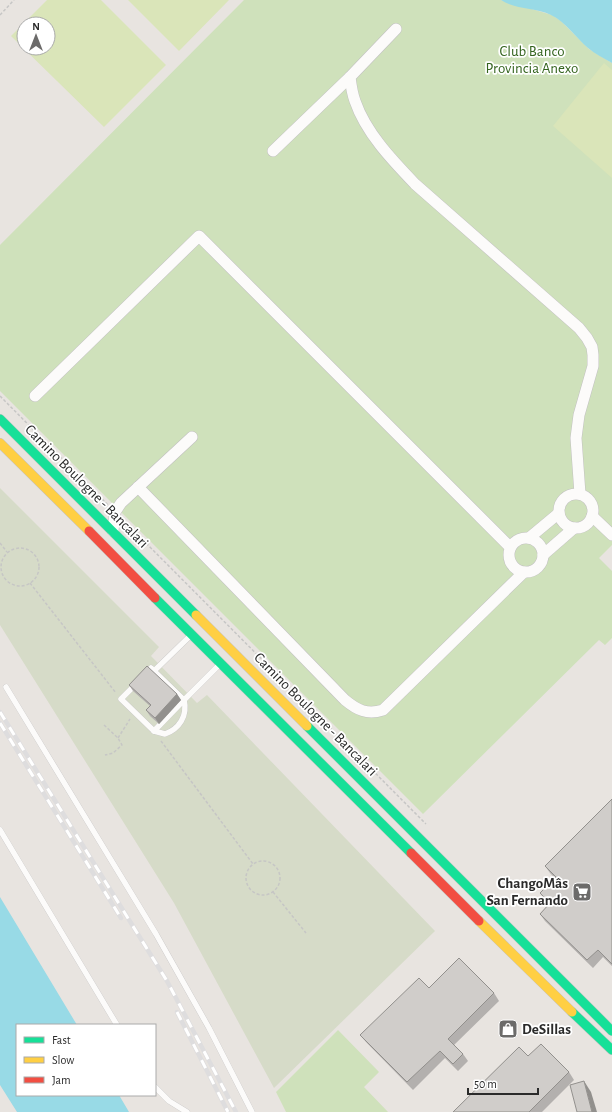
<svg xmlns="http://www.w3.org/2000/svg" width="612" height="1112" font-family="'Alegreya Sans',sans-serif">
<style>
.green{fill:#cfe1bb}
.cemetery{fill:#d6dbc8}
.pitch{fill:#dae5b9;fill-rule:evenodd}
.water{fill:#98dae6}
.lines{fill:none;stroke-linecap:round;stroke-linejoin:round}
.lane-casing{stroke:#c2c1c1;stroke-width:6}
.street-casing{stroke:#c2c1c1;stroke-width:12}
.fast-casing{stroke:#c2c1c1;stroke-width:10}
.slow-casing{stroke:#c2c1c1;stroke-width:10}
.jam-casing{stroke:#c2c1c1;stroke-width:10}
.path{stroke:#c6c6c5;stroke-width:1.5;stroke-dasharray:3 2;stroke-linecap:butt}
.lane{stroke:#fcfbfa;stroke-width:5.5}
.street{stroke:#fcfbfa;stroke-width:11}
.fast{stroke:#16e098;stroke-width:9}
.slow{stroke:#ffcf43;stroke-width:9}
.jam{stroke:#f24e42;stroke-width:9}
.rail-casing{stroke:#deddde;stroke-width:4.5}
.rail{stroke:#fff;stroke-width:3;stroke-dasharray:9;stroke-linecap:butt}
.wall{fill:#b3b0ae}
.shaded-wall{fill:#92908d}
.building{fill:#d0cdca;stroke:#92908d}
.labels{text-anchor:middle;stroke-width:3.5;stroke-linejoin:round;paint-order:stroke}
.park-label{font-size:15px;fill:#34641e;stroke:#fff}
.street-label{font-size:15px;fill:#2a2a2a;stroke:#fff}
.poi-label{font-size:15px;font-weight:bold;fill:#2a2a2a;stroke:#fff;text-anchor:end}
</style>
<rect width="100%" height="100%" fill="#e8e4e0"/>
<g class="green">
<polygon points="244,0 501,0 552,15 561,21 589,49 612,63 612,545 599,558 612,571 612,638 605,645 599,640 423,814 0,391 0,245"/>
<polygon points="338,1030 379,1072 364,1087 388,1112 286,1112 276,1092"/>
</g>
<polygon class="cemetery" points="0,488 159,647 151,656 197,703 207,695 435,931 274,1088 174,903 0,625"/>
<g class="pitch">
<path d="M47 0H101L166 65 104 127 11 36ZM24 24H48V48H24Z"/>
<polygon points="128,0 229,0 179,51"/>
<polygon points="604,63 612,70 612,178 553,126"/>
</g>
<g class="water">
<path d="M501 0H612V63C604 58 595 54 588 48 576 38 566 22 551 15 535 7 516 10 501 0Z"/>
<polygon points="0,897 77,1025 17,1025 17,1095 119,1095 129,1112 17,1112 0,1085"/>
</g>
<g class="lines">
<defs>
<g id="lane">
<polyline points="146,674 151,668 154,671"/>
<polyline points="136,684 121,699 154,731 184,700 154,671 190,636"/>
<polyline points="6,687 156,934 209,1028 252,1112"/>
<path d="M154 731 165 734C179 729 188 716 184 700L219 665"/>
<polyline points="0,830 117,1025"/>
<polyline points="155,1087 169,1101 187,1112"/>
</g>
<g id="street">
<path d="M396 29 350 77C351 85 352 93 355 101 366 133 392 160 415 184L579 328 587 338 592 347 593 355V366L579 415 576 438 580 494"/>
<polyline points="273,151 350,77"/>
<polyline points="35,396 199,236 510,547"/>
<path d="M138 487 345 700C357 710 367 715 383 710L524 572"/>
<circle cx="576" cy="511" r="17"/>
<polyline points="592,516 612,535"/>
<polyline points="113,531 115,512 121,503 192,437"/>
<circle cx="526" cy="555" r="17"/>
<polyline points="529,538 559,513"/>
<polyline points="543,555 574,528"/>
</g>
<g id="fast">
<polyline points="0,419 196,615"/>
<polyline points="155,598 411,853"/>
<polyline points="307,726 612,1031"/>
<polyline points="572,1012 612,1050"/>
</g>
<g id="slow">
<polyline points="0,443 89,531"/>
<polyline points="196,615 307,726"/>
<polyline points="479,921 572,1012"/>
</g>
<g id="jam">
<polyline points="89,531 155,598"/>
<polyline points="411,853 479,921"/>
</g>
</defs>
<use href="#lane" class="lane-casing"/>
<use href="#street" class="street-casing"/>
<use href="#fast" class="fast-casing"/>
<use href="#slow" class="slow-casing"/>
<use href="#jam" class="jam-casing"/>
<g class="path">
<polyline points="0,15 14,0"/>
<polyline points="0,396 108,505"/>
<polyline points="125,522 426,824"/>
<polyline points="0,543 7,552"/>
<circle cx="20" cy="567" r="19"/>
<polyline points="30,583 116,693"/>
<polyline points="104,725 118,738 122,745 113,753 105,755"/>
<polyline points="118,738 130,719"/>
<polyline points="161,741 253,864"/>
<circle cx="263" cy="878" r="17"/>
<polyline points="273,892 306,933"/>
</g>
<use href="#lane" class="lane"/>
<use href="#street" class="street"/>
<use href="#fast" class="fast"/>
<use href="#slow" class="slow"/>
<use href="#jam" class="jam"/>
<defs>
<g id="rail">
<polyline points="0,712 167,981 236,1112"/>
<polyline points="0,723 121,918"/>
<polyline points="177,1012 228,1112"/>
</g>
</defs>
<use href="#rail" class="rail-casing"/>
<use href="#rail" class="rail"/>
</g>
<g class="wall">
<polygon points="129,685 177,694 181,700 159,724 150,716 146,710 150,706 133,691"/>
<polygon points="612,799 612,966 603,957 593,968 545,921 540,914 549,905 545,900 540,893 555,878 550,873 545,866"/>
<polygon points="429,988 494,993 499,1001 454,1045 463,1054 468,1061 458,1071 445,1058 413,1090 366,1042 360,1035"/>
<polygon points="569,1072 574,1080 542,1112 453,1112"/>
</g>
<g class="shaded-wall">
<polygon points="177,694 181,700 159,724 155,718"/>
<polygon points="584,1081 591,1092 597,1112 592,1112"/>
</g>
<g class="building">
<polygon points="147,666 177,694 155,718 146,710 151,705 129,685"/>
<polygon points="612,799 612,964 598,950 587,960 540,914 550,903 540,893 556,877 545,866"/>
<polygon points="459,958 494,993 448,1039 463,1054 453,1064 440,1051 407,1082 360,1035 419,978 429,988"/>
<polygon points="541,1044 569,1072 529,1112 453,1112 519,1047 528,1056"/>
<polygon points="584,1081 592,1112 577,1112 570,1085"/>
</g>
<defs>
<symbol id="supermarket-square" viewBox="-11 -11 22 22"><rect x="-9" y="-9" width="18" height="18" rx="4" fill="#6c6b6a" stroke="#fff"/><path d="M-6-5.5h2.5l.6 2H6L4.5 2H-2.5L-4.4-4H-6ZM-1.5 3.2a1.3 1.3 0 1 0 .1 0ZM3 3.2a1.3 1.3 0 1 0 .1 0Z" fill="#fff"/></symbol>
<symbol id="shop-square" viewBox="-11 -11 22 22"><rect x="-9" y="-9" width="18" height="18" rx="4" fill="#6c6b6a" stroke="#fff"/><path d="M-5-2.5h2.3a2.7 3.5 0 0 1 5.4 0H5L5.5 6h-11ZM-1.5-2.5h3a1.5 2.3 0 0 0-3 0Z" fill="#fff"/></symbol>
</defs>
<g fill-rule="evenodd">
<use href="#supermarket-square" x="571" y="881" width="22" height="22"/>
<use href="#shop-square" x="497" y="1018" width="22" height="22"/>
</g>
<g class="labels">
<g class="park-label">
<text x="532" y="56">Club Banco<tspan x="532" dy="17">Provincia Anexo</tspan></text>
</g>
<g class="street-label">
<text transform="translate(87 486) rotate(45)" y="5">Camino Boulogne - Bancalari</text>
<text transform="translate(316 714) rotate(45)" y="5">Camino Boulogne - Bancalari</text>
</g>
<g class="poi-label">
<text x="568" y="888">ChangoMâs<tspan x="568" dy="17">San Fernando</tspan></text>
<text x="522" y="1034" text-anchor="start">DeSillas</text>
</g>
</g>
<rect x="16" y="1024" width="140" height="72" fill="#ffffff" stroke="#aaaaaa"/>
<rect x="24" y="1037" width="20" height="6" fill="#16e098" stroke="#aaaaaa"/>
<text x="52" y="1044" font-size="12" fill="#2a2a2a">Fast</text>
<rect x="24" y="1057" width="20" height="6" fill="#ffcf43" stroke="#aaaaaa"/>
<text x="52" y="1064" font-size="12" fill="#2a2a2a">Slow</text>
<rect x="24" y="1077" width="20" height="6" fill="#f24e42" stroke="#aaaaaa"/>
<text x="52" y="1084" font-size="12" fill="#2a2a2a">Jam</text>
<g transform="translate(36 36)"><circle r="19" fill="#ffffff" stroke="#aaaaaa"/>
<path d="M0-3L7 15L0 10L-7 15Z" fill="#6c6b6a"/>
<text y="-6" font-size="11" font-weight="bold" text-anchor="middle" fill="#2a2a2a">N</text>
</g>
<path d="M468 1088v6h70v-6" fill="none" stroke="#2a2a2a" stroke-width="2"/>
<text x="474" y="1088" font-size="12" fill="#2a2a2a" stroke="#ffffff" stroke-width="3" paint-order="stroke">50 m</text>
</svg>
